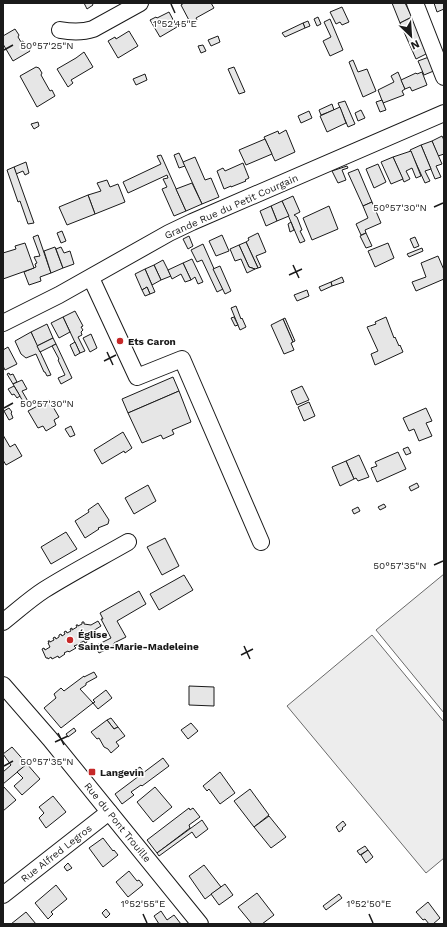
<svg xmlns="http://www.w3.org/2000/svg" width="447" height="927" font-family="'Work Sans',sans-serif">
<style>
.built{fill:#ededed;stroke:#6a6a6a}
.building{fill:#e6e6e6;stroke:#1a1a1a}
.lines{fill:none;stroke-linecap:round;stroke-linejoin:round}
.minor-casing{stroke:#1a1a1a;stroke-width:18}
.minor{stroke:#fff;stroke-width:16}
.ticks{fill:none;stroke:#1a1a1a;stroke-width:1.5}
.poi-dot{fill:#c62828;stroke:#fff;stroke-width:1.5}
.labels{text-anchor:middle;stroke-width:3;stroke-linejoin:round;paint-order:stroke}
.street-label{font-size:10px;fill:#1a1a1a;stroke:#fff}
.poi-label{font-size:10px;font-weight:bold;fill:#1a1a1a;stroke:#fff;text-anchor:start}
.ticks-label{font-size:10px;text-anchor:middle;fill:#1a1a1a;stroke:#fff;stroke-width:3;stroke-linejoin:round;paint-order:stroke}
</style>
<rect width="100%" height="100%" fill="#fff"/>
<g class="built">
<polygon points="444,574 444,713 376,630"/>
<polygon points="372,635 444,722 444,858 426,873 287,706"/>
</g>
<g class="building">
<polygon points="84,3 92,3 93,5 87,9"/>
<polygon points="184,3 211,3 214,8 196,18 197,20 191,24 181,5"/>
<polygon points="392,3 405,3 412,17 400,23"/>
<polygon points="434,3 444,3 444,9 437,12"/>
<polygon points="342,7 349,22 342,25 340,22 336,24 330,12"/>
<polygon points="169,12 177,27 160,37 150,20 156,17 157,18"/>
<polygon points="318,17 321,24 317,26 314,19"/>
<polygon points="412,17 428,53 416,59 400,23"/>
<polygon points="330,19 343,50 330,56 323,41 331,37 324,22"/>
<polygon points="308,21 310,26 305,28 303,23"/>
<polygon points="303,23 305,28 285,37 282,33"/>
<polygon points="15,29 19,35 18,37 21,42 23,41 30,51 13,61 3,44 3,36"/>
<polygon points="129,31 138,46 118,58 108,41 115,37 116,39"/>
<polygon points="218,36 220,42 211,46 208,40"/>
<polygon points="203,45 206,51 201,53 198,46"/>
<polygon points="84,52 93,67 71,80 73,83 68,87 57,69 76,58"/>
<polygon points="429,57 436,70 424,75 418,61"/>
<polygon points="353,60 358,72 367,69 376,91 363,97 349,62"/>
<polygon points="36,67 39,68 42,73 41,75 50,91 52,90 55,96 37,107 20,76"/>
<polygon points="234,67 245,92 239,94 228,69"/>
<polygon points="398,72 405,89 402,91 404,95 383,103 378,90 394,82 391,76"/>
<polygon points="422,72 427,85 412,91 410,87 405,89 401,80 416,73 417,74"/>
<polygon points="145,74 147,80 136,85 133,79"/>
<polygon points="382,100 386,110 380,112 376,102"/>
<polygon points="345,101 355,124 348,127 338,103"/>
<polygon points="332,104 334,110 321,115 319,110"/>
<polygon points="340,107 346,123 327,132 320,116"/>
<polygon points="361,110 365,118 358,121 355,113"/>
<polygon points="309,111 312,118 301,123 298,116"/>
<polygon points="38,122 39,126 34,129 31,124"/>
<polygon points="286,130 295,152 275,161 264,137 278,131 279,134"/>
<polygon points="442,136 444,140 444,154 438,156 432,141"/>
<polygon points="265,139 272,154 246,165 239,150"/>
<polygon points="432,141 442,164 436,166 441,177 435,179 421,145"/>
<polygon points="421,145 431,169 425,171 430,181 425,183 410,150"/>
<polygon points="411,151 421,176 416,178 412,168 406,171 410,179 404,182 393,157"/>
<polygon points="179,153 185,166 179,168 174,155"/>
<polygon points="161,155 186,211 174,216 162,189 167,187 163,179 168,178 167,175 128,193 123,182 161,164 157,156"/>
<polygon points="195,157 205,180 211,178 219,197 202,204 183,162"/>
<polygon points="393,157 403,179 391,184 381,162"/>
<polygon points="26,162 29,173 25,175 23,171 16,174 14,167"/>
<polygon points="243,163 249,178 245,180 246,181 231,187 231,186 224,189 217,171 223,168 225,171"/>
<polygon points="378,164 386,182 374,188 366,169"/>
<polygon points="347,166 348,168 342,170 346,180 338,183 332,171"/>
<polygon points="14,167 34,223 28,224 20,201 18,202 7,170"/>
<polygon points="358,169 372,202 363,206 348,173"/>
<polygon points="107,180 110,187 118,184 125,202 95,214 88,195 101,191 97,183"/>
<polygon points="192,183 202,204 186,211 176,189"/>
<polygon points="88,195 95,214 67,225 59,207"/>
<polygon points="293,196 300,212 294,215 297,217 302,230 300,231 305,241 300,243 282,201"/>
<polygon points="282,201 289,216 277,221 271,206"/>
<polygon points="372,202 381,223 365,230 366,233 361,235 356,224 368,218 363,206"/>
<polygon points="271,206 277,221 266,226 260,211"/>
<polygon points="329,206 338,229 312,240 303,218"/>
<polygon points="291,222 294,230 290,232 288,224"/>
<polygon points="62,231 66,241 61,243 57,233"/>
<polygon points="258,233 266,252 256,256 261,267 258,268 246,242 249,240 248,238"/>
<polygon points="366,233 372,246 366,248 360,236"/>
<polygon points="38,235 51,273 40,277 41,281 29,285 24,272 36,267 35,264 37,263 34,257 40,256 33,237"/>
<polygon points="222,235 229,251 216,256 209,241"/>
<polygon points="189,236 193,246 188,249 183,239"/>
<polygon points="415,237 419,246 414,248 410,239"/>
<polygon points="246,242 258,268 255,269 249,267 239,245"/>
<polygon points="25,243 34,268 3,279 3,253 16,249 15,246"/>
<polygon points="388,243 394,258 375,267 368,251"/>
<polygon points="203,244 223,289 217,292 202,260 197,262 191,250"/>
<polygon points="239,245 249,267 255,269 247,273 241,259 235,261 230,249"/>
<polygon points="55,247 63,268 51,273 44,251"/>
<polygon points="61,247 64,253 70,251 74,264 63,268 56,249"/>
<polygon points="422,248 423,251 409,257 407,254"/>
<polygon points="438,256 444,270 444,279 416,291 412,282 426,277 421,263"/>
<polygon points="192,259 203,282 198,284 195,277 191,280 183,263"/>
<polygon points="163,260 171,276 161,280 154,265"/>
<polygon points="183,263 191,280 185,282 181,274 172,279 168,270"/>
<polygon points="154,265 161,280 152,285 145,269"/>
<polygon points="220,266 231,291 225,294 213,269"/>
<polygon points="145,269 155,292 150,294 147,287 142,290 135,274"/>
<polygon points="342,277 344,282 332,286 331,282"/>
<polygon points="331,282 332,286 321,291 319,287"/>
<polygon points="147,287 150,294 145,296 142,290"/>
<polygon points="307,290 309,296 297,301 294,295"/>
<polygon points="236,306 241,319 242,318 246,327 240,330 231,308"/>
<polygon points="75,311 83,326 81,327 83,330 81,332 82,335 78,337 85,351 80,353 63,317"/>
<polygon points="63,317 70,332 59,338 51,323"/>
<polygon points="234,317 238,325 235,326 231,318"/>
<polygon points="386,317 394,338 395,337 399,346 400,345 403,352 375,365 371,354 378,351 367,327 376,324 375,322"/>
<polygon points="285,318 295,341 293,342 283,319"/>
<polygon points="283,319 293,342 291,343 294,350 284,354 271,325"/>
<polygon points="47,324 53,338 37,346 31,332"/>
<polygon points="31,332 51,375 47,376 45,372 44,372 36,354 26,358 21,354 15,341"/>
<polygon points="91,334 97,348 90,352 83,338"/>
<polygon points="53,338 56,344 40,352 37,346"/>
<polygon points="75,342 80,353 75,356 70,345"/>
<polygon points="56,344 72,378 61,384 58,378 65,375 58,360 59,359 52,346"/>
<polygon points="8,347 17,364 5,370 3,366 3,350"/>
<polygon points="9,373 10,375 13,374 17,382 13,384 7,374"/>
<polygon points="173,377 179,391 128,413 122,399"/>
<polygon points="22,380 27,389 22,391 29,403 25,405 13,384"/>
<polygon points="14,386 20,396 17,398 14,394 12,395 8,389"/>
<polygon points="302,386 309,400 297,405 291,391"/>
<polygon points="179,391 191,422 172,430 174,434 163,439 161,435 142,443 128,413"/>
<polygon points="49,400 59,417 54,420 56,425 46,431 43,426 38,428 28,411"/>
<polygon points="309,402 315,416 304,421 298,407"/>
<polygon points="9,408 12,412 11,413 13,418 9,420 4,411"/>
<polygon points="426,408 432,421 426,423 432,436 419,441 414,429 409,431 403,418"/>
<polygon points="71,426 75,435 70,437 65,429"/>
<polygon points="123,432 132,448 125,453 124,451 102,464 94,450"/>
<polygon points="3,435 10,447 15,444 22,456 6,465 3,460"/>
<polygon points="408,447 411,453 406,455 403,449"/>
<polygon points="398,452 406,469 377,482 371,468 377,466 375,462"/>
<polygon points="359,455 369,477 358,481 356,478 354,479 346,461"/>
<polygon points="346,461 354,479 340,486 332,467"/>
<polygon points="417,483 419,487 411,491 409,487"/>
<polygon points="148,485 156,501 134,514 125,498"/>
<polygon points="98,503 109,520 108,524 98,528 99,529 85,538 75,521 89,512 88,510"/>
<polygon points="384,504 386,507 380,510 378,507"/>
<polygon points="358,507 360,511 354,514 352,510"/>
<polygon points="66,532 77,549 51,564 41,547"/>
<polygon points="165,538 179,566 162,575 147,547"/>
<polygon points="184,575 193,590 159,610 150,594"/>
<polygon points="139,591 146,604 117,621 126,637 114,643 115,645 99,653 95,646 111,638 101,619 103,619 100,613"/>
<polygon points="98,621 101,626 93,631 95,635 92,636 93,638 92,639 91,637 86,640 87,642 85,643 84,641 80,643 81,645 80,646 79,644 74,646 76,648 69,652 68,651 64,653 65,654 59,658 58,656 52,659 51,657 48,659 48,658 46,658 42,649 44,648 45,650 50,647 48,643 49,643 48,641 50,641 50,642 54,640 53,638 55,637 56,639 59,637 59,635 61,634 62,636 65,634 64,632 66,631 67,633 71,631 70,629 72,628 72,630 77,627 76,625 78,625 78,626 82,624 82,622 84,622 84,624 91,625"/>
<polygon points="94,672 97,677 86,683 86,685 80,689 93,703 61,728 44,708 56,698 54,694 61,688 64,691 84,676 84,677"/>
<polygon points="189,686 214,687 214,706 189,705"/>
<polygon points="106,690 112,698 98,709 93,703 95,702 93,700"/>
<polygon points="111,718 118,727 114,729 107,720"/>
<polygon points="107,720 114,729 118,727 125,736 116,742 119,746 111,753 108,749 104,747 99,738 97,739 91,732"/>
<polygon points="191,723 198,731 188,739 181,730"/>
<polygon points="74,728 76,731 68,737 66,734"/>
<polygon points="12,747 27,764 3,784 3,772 11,765 3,754"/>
<polygon points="163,758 169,766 142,786 141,785 131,792 134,795 122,804 115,794"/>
<polygon points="27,764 40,779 22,795 14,786 23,778 17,772"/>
<polygon points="140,767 144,772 137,777 134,771"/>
<polygon points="220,772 235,793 220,804 209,789 207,791 203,786"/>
<polygon points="3,786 16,800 3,811"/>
<polygon points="155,787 172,807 153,822 137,802"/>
<polygon points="250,789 269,815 254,827 234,801"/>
<polygon points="53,796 66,812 46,828 39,818 44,813 39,807"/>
<polygon points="189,808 190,810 193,808 200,817 189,825 190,828 157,853 147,840"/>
<polygon points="269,816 286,837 271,848 254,827"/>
<polygon points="202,820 208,829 196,838 192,832 159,856 157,853"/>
<polygon points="343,821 346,825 342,828 343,829 339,832 336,827"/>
<polygon points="103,838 113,851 114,850 118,855 103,867 89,848"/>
<polygon points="365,846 368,850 360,855 357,851"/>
<polygon points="368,850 373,857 366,863 361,855"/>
<polygon points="68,863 72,868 67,871 64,867"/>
<polygon points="204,865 221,887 205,899 189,876"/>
<polygon points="129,871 137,881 139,880 143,885 128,897 116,882"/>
<polygon points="225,884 233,895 219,905 211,894"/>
<polygon points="56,885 67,899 51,912 53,914 48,919 35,903"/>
<polygon points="257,893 274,915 262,924 252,924 238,907"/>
<polygon points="339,894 342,898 326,910 323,906"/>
<polygon points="428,902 440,918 433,924 429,924 425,919 423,920 416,912"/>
<polygon points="106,909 110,914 106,918 102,913"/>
<polygon points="161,911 167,920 174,915 181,924 159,924 154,916"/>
<polygon points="26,912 36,924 11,924"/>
</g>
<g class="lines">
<defs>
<g id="minor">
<polyline points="415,3 444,77"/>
<path d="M60 30C71 32 81 33 93 29L140 3"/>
<polyline points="91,278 137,377 182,359 261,542"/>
<polyline points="3,323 59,295 169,233 192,222 444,113"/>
<path d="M3 622C17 611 30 599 44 590 71 573 100 558 128 542"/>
<polyline points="3,685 50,739 200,924"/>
<polyline points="3,895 109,812"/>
</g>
</defs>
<use href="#minor" class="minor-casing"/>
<use href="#minor" class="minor"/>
</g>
<path class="ticks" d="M171 4 175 13M4 50 13 45M434 207 443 203M293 265 299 278M289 275 302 269M107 352 113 365M104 361 116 355M4 408 13 403M434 565 443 561M244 646 250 659M241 655 253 649M58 733 64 745M55 742 68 736M4 766 13 761M143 914 147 923M369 914 373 923"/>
<g class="poi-dot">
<circle cx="120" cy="341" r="4"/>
<circle cx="70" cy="640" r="4"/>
<rect x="88" y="768" width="8" height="8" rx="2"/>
</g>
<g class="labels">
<g class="street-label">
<text transform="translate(231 206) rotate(-24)" y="4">Grande Rue du Petit Courgain</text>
<text transform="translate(118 822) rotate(51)" y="4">Rue du Pont Trouille</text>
<text transform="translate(56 853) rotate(-38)" y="4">Rue Alfred Legros</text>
</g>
<g class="poi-label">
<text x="128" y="345">Ets Caron</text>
<text x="78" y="638">Église<tspan x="78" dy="12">Sainte-Marie-Madeleine</tspan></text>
<text x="100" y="776">Langevin</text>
</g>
</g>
<g class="ticks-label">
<text x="175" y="27">1°52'45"E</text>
<text x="47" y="49">50°57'25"N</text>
<text x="400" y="211">50°57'30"N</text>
<text x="47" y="407">50°57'30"N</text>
<text x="400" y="569">50°57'35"N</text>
<text x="47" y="765">50°57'35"N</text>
<text x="143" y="907">1°52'55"E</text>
<text x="369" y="907">1°52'50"E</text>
</g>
<rect width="447" height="927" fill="none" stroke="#1a1a1a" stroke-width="8"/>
<g transform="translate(411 36) rotate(155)" stroke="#ffffff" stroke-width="3" paint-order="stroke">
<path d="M0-3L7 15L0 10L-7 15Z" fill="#1a1a1a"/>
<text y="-6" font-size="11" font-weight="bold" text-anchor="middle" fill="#1a1a1a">N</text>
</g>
</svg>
